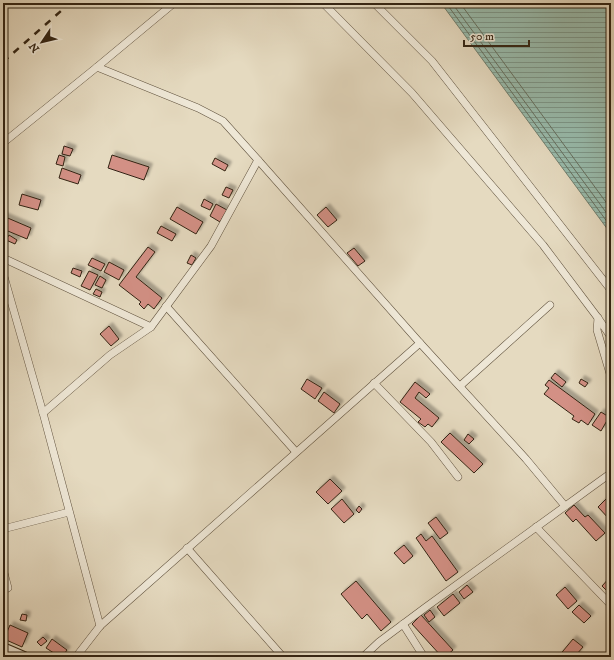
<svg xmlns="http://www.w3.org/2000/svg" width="614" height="660" font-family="'IM FELL DW Pica',serif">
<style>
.water{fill:url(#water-rules);stroke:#707f6f}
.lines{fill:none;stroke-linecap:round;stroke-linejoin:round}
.shore{stroke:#667060;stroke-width:1}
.building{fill:#d39085;stroke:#332413;filter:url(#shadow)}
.street-casing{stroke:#60523e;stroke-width:8}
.secondary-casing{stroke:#332413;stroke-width:12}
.street{stroke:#eee7d6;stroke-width:7}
.secondary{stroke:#eee7d6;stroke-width:10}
.rail{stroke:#332413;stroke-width:2.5;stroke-dasharray:7 7;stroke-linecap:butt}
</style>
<defs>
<pattern id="water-rules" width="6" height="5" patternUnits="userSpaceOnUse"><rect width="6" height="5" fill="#98bbac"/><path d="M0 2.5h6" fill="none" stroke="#7d988b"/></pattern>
<filter id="shadow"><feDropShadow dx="3.5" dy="-3.5" stdDeviation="1" flood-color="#0004"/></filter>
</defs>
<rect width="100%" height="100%" fill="#e5dac0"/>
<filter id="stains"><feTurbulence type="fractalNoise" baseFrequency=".005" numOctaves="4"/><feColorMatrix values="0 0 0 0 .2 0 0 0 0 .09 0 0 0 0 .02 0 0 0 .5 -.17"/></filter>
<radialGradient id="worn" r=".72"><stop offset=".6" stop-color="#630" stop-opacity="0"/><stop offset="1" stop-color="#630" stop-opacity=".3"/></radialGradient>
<polygon class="water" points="441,3 611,3 611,234"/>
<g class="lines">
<g class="shore">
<polyline points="446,3 611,227"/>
<polyline points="452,3 611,219"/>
<polyline points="460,3 611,209"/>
</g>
</g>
<g class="building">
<polygon points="64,146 73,149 70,156 62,154"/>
<polygon points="59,155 65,157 63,166 56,164"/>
<polygon points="112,155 149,167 144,180 108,168"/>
<polygon points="215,158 228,165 225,171 212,164"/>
<polygon points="62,168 81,175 78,184 59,178"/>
<polygon points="226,187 233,190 229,198 222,195"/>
<polygon points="22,194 41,200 38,210 19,205"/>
<polygon points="204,199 213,204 210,210 201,206"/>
<polygon points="216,204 227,210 220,222 210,216"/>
<polygon points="177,207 203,222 196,234 170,219"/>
<polygon points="326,207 337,220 328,227 317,215"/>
<polygon points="3,216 31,228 27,239 3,229"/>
<polygon points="161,226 176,234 172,241 157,233"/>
<polygon points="3,233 7,234 4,241 3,240"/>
<polygon points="9,235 17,240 15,244 6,240"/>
<polygon points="148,247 155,252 136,277 162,298 154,309 148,304 144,309 139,304 141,302 119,285"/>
<polygon points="354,248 365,261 358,266 347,253"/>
<polygon points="191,255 196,258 192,265 187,263"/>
<polygon points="92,258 105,264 101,271 88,265"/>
<polygon points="109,262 124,270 119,280 104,272"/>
<polygon points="73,268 82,271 80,277 71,273"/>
<polygon points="89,271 98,275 90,290 81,286"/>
<polygon points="100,276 106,280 102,288 95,285"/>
<polygon points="96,289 102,292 100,297 93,294"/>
<polygon points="109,326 119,339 111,346 100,334"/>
<polygon points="555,373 566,382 562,387 551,378"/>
<polygon points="307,379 322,388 315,399 301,389"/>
<polygon points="581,379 588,383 585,387 579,383"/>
<polygon points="549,380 595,414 588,425 581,420 579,423 572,419 574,416 544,394 549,388 545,385"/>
<polygon points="415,382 430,394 426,398 419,392 415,398 439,418 432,427 428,424 425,427 418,422 421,419 400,402"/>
<polygon points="324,392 340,404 334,413 318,401"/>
<polygon points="601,412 609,417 601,431 592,425"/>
<polygon points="450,433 483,464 474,473 441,442"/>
<polygon points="468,434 474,439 469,444 464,440"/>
<polygon points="330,479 342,491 328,504 316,492"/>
<polygon points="607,498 611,503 611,519 610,520 598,507"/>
<polygon points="342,499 354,514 344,523 331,509"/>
<polygon points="574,505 585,517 588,515 605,533 596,541 576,519 573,522 565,513"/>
<polygon points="359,506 362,509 359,513 356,510"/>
<polygon points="436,517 448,533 440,539 428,523"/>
<polygon points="611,523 611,536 608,533 611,530 607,526"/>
<polygon points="421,534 426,541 432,536 458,572 446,581 416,538"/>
<polygon points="404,545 413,556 404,564 394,553"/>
<polygon points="611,576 611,595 602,586"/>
<polygon points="356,581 391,622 381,631 367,614 362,619 341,594"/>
<polygon points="467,585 473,592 464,599 459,592"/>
<polygon points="565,587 577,601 568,609 556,595"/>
<polygon points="453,594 460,603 444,616 437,607"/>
<polygon points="579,605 591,616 584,623 572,612"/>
<polygon points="430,610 435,617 429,622 424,615"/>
<polygon points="22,614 27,615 26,621 20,620"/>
<polygon points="421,615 453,650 445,657 442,657 412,624"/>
<polygon points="10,625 28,633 22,647 4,639"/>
<polygon points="43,637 47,641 41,646 37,642"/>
<polygon points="52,639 67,650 62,657 60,657 46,648"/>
<polygon points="573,639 583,647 576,655 579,657 558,657"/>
</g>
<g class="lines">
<defs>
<g id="street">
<polyline points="323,3 412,93 543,245 598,318 611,337"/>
<polyline points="374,3 432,61 611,290"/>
<polyline points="97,67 174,3"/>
<polyline points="3,143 97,67 198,108 223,121 258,160 420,343 526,459 565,506"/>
<polyline points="3,258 151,327"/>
<polyline points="3,273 43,413 100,626"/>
<polyline points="166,306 296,452"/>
<polyline points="598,318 597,330 611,377"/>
<polyline points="374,383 431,442 458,477"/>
<polyline points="460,386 550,305"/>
<polyline points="43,413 110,355 151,327 211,246 258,160"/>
<polyline points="536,527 611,605"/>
<polyline points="3,529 69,512"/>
<polyline points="187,548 283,657"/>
<polyline points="3,569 8,588 3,590"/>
<polyline points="403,624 424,657"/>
<polyline points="76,657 100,626 420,343"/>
<polyline points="363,657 379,642 426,607 611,473"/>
</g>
<polyline id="secondary" points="3,648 24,657"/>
</defs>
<use href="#street" class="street-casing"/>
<use href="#secondary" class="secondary-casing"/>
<use href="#street" class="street"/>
<use href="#secondary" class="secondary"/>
<polyline class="rail" points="3,62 70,3"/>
</g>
<rect width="614" height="660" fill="none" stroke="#e5dac0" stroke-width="16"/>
<rect x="4" y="4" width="606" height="652" fill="none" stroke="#332413" stroke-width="2"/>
<rect x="8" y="8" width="598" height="644" fill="none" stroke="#332413"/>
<g transform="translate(42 42) rotate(235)" stroke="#eee7d6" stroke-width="3" paint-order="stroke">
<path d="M0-3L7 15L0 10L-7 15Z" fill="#332413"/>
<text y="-6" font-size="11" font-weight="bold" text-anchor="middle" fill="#332413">N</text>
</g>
<path d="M464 40v6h65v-6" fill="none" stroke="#332413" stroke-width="2"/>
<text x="470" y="40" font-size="12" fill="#332413" stroke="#eee7d6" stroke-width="3" paint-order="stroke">50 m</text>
<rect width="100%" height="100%" filter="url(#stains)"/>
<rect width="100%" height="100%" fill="url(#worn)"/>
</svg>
